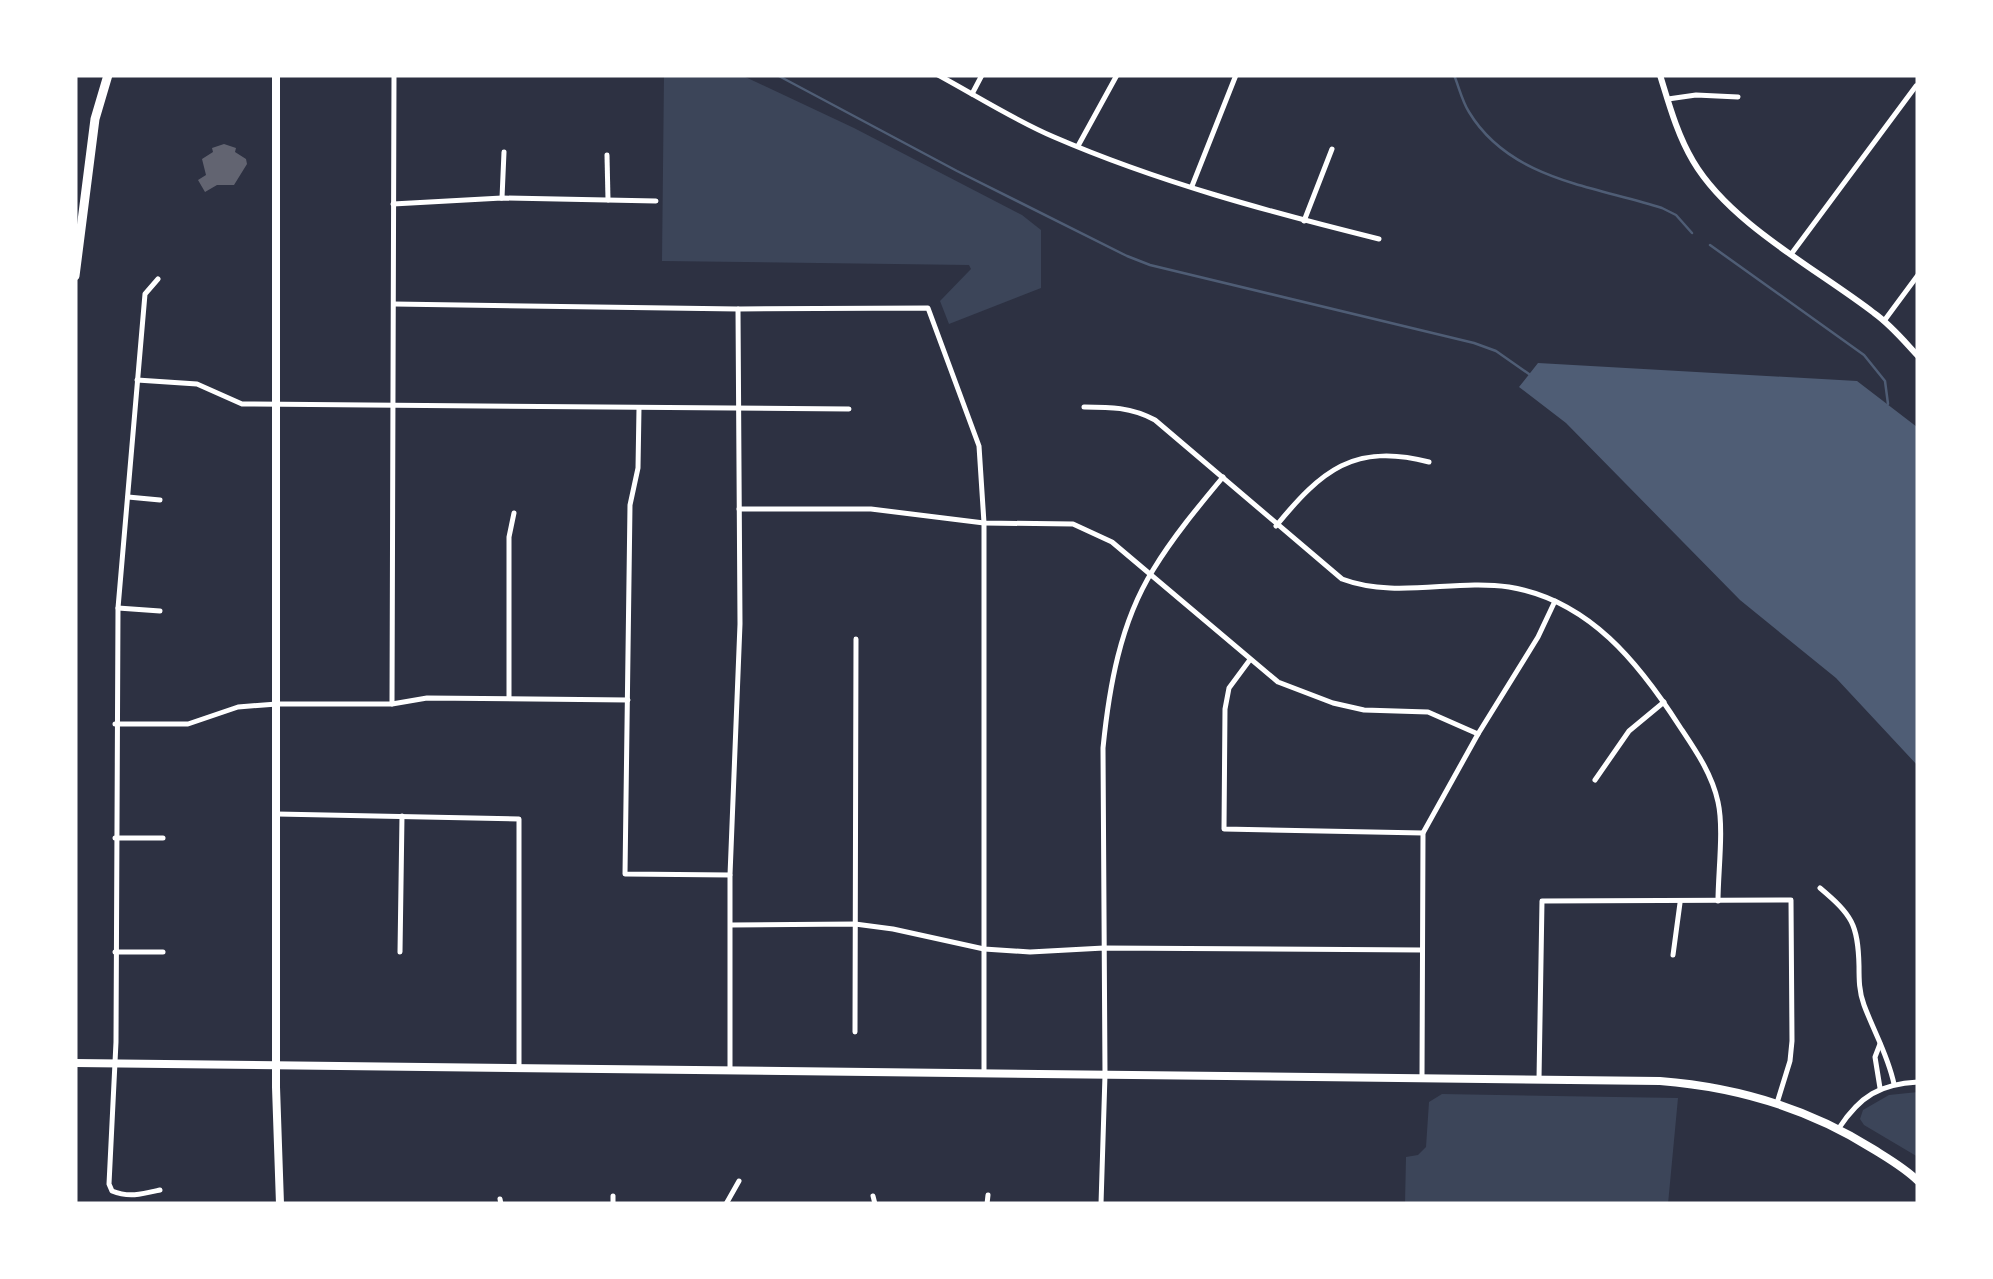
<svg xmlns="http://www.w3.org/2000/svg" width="1993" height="1279" font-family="'DejaVu Sans',sans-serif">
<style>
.green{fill:#3c4559}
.water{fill:#4f5d75}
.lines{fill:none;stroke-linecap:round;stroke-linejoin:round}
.stream{stroke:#4f5d75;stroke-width:2.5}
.building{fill:#626471}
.minor{stroke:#fff;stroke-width:5}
.tertiary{stroke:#fff;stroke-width:6}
.secondary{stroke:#fff;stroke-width:8}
.primary{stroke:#fff;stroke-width:8}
.motorway{stroke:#fff;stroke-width:9}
</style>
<rect width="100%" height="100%" fill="#2d3142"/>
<g class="green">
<polygon points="664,75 741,75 854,128 1022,215 1041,230 1041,288 949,324 940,301 971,269 969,265 662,261"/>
<polygon points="1918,1092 1918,1157 1864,1125 1860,1119 1863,1110 1889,1095"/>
<polygon points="1442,1094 1678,1098 1668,1204 1405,1204 1406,1157 1418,1155 1426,1147 1429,1102"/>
</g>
<polygon class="water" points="1538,363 1857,381 1917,427 1918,766 1836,678 1740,600 1566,423 1519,387"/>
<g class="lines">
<g class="stream">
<polyline points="777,75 957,171 1127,256 1150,265 1474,343 1496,351 1529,374"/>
<path d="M1454 75C1459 87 1462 101 1469 112 1510 180 1594 186 1662 208L1676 215 1692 233"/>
<polyline points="1710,245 1864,355 1885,381 1888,404"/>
</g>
</g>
<polygon class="building" points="224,144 236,148 235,152 246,159 247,164 234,185 217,185 205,192 198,180 206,175 202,159 213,152 212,148"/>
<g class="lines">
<g class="minor">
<path d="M938 75C977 96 1014 120 1054 137 1158 182 1270 212 1379 239"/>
<polyline points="972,94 982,75"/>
<polyline points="1668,99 1696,95 1738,97"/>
<polyline points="1078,146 1117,75"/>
<polyline points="607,155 608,200"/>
<polyline points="1192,186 1236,75"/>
<polyline points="502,198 504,152"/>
<polyline points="393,204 502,198 656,201"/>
<polyline points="1304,221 1332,149"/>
<polyline points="1792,253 1916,86"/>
<path d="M158 279 145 294 118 608 116 1042 109 1184 112 1191C129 1198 143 1194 160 1190"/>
<polyline points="394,304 738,309 928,308 979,446 984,523 984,1073"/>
<polyline points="1884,321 1918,275"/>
<polyline points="137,380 197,384 242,404 849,409"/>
<path d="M1084 407C1110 407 1131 407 1155 420L1342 579C1395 599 1454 579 1509 587 1589 600 1639 663 1680 727 1696 751 1712 774 1718 802 1724 829 1718 872 1718 901"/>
<polyline points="639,408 638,468 630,505 625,874 730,875"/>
<polyline points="128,497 160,500"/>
<polyline points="739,509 871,509 984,523 1073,524 1112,542 1278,682 1333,703 1364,710 1428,712 1478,734"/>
<path d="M1276 526C1321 471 1354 442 1429 462"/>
<polyline points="118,608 160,611"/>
<polyline points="1249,661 1229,688 1225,709 1224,829 1423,833"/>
<polyline points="509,698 509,537 514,513"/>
<polyline points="392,704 394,75"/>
<polyline points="115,724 188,724 238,707 277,704 392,704 427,698 628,700"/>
<polyline points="1595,780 1629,731 1664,702"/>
<polyline points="277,814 519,819 519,1067"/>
<polyline points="115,838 163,838"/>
<path d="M1820 888C1852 915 1858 924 1859 966 1859 979 1859 992 1864 1005 1874 1032 1888 1055 1894 1084"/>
<polyline points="731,925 855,924 893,929 984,949 1030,952 1104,948 1422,950"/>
<polyline points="115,952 163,952"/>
<polyline points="400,952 402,816"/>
<polyline points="1673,955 1680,903"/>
<polyline points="855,1032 856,639"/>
<polyline points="1880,1044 1875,1057 1880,1088"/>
<polyline points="730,1071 730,875 740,624 738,309"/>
<polyline points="1422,1077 1423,833 1478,734 1538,637 1555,601"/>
<polyline points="1539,1079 1542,901 1791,900 1792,1041 1790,1061 1777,1103"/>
<path d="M1839 1128C1860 1096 1880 1084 1918 1082"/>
<polyline points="873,1196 875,1204"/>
<polyline points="500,1199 501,1204"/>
<polyline points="613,1204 613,1196"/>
<polyline points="726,1204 739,1181"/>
<polyline points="987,1204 988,1195"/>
<path d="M1101 1204 1105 1075 1103 748C1109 688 1120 623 1153 570 1173 537 1198 507 1223 477"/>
</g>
<path class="tertiary" d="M1660 75C1669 104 1677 134 1693 161 1730 224 1817 269 1874 313 1891 325 1904 341 1918 356"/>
<path class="secondary" d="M75 1063 1660 1081C1737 1087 1808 1108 1873 1149 1889 1159 1905 1168 1918 1181"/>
<polyline class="primary" points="276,75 276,1087 280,1204"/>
<polyline class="motorway" points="75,276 95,119 108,75"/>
</g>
<rect width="1993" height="1279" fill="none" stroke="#ffffff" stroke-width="155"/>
</svg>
